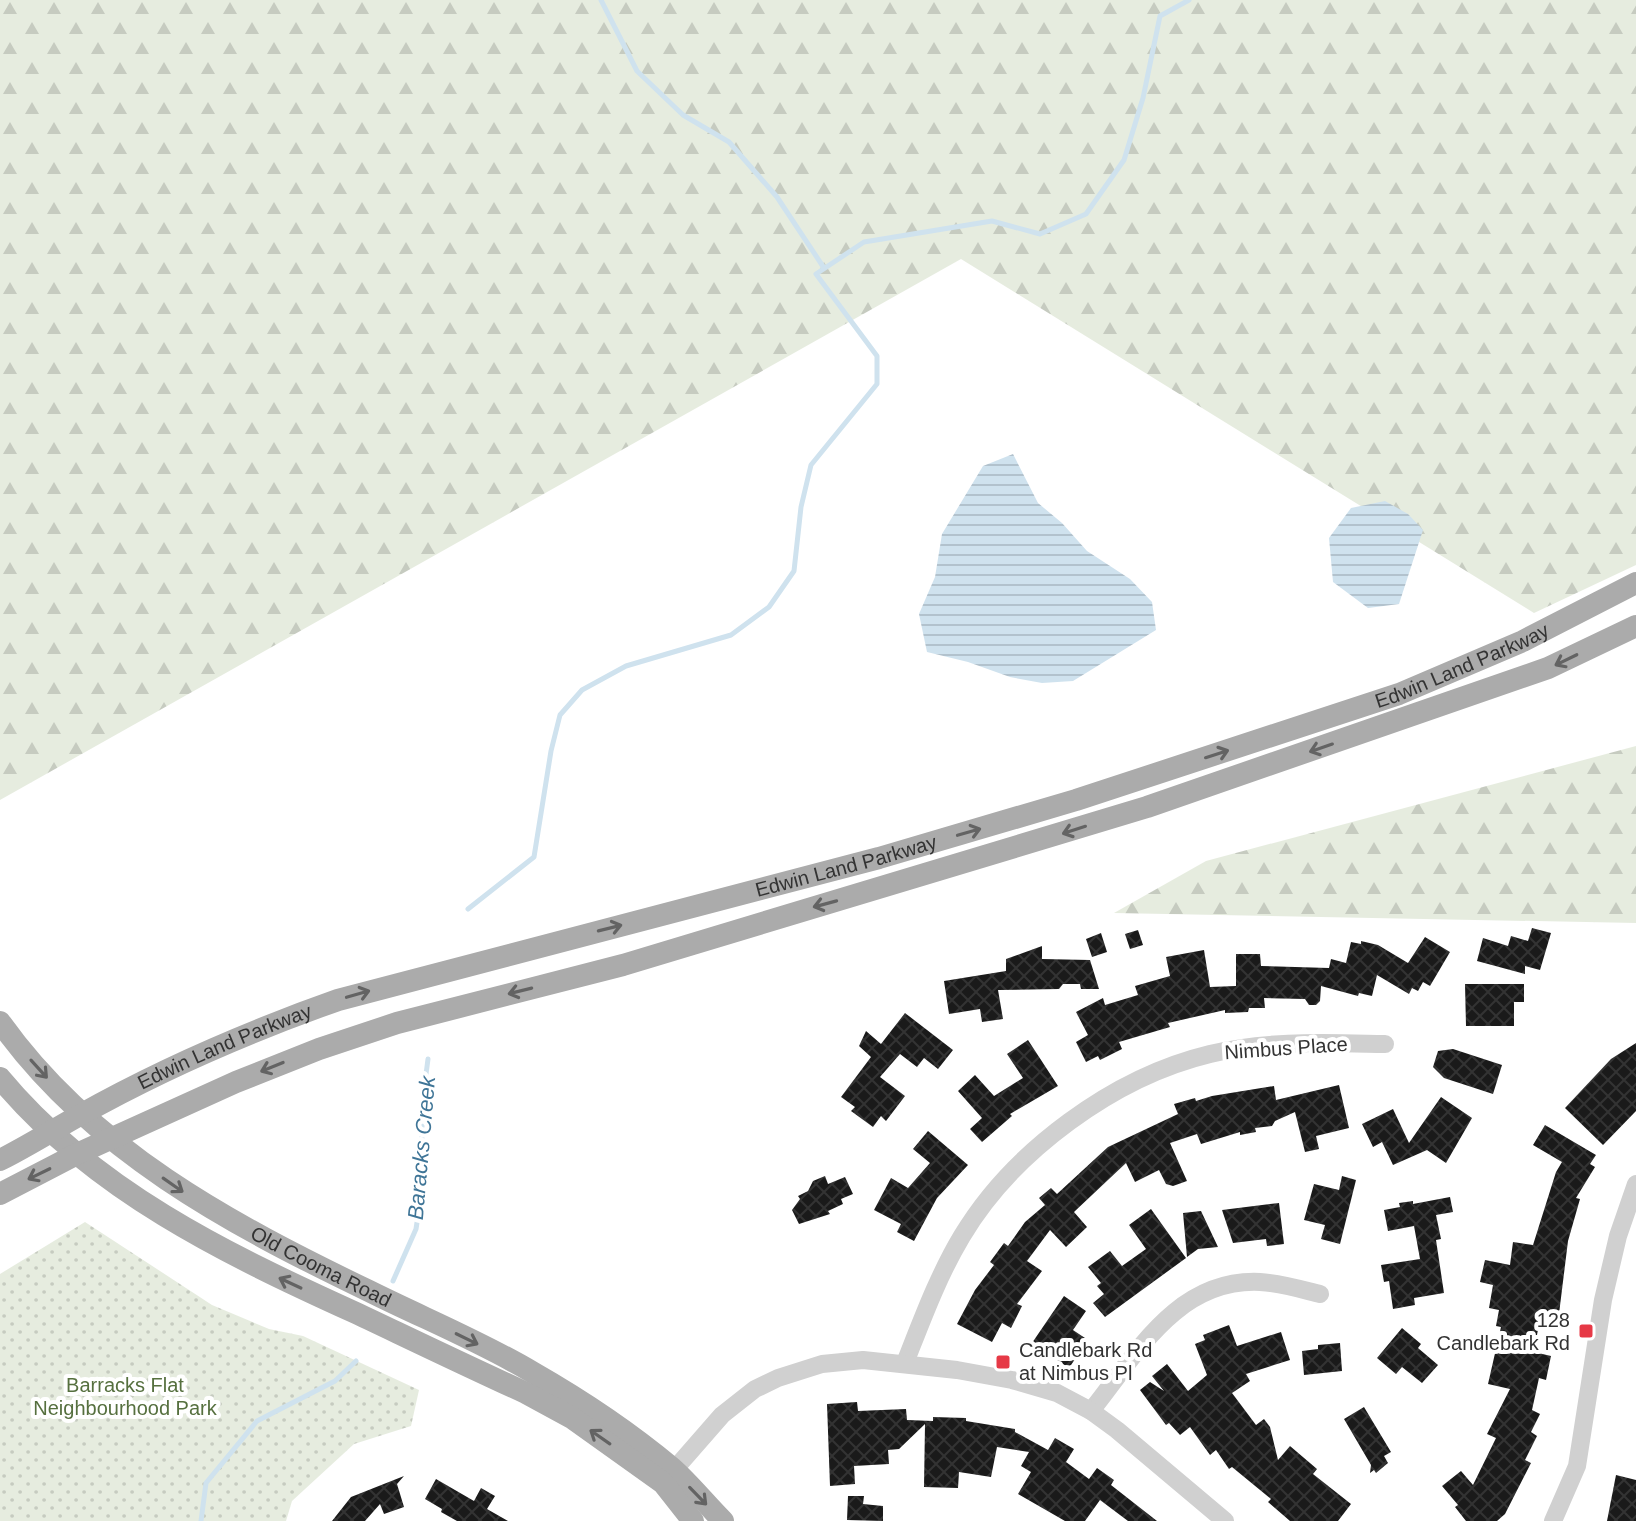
<svg xmlns="http://www.w3.org/2000/svg" width="1636" height="1521" font-family="Helvetica,sans-serif">
<style>
.forest{fill:url(#forest-firs)}
.park{fill:url(#park-dots)}
.water{fill:url(#water-rules)}
.lines{fill:none;stroke-linecap:round;stroke-linejoin:round}
.stream{stroke:#cfe2ee;stroke-width:5}
.building{fill:url(#building-cross-hatch)}
.minor{stroke:#d0d0d0;stroke-width:18}
.major{stroke:#ababab;stroke-width:22}
.oneway{stroke:#636363}
.poi-dot{fill:#e63946;stroke:#fff;stroke-width:3}
.labels{text-anchor:middle;stroke-width:8;stroke-linejoin:round;paint-order:stroke}
.street-label{font-size:20px;fill:#333;stroke:#fff}
.poi-label{font-size:20px;fill:#333;stroke:#fff;text-anchor:end}
.park-label{font-size:20px;fill:#56703f;stroke:#fff}
.water-label{font-size:22px;font-style:italic;fill:#3f7597;stroke:#fff}
</style>
<defs>
<pattern id="forest-firs" width="22" height="20" patternUnits="userSpaceOnUse" patternTransform="scale(2)"><rect width="22" height="20" fill="#e6ecdf"/><path d="M5 1l3.5 6h-7zM16 11l3.5 6h-7z" fill="#c6cbc0"/></pattern>
<pattern id="park-dots" width="8" height="8" patternUnits="userSpaceOnUse" patternTransform="scale(2)"><rect width="8" height="8" fill="#e6ecdf"/><path d="M2 2h.1M6 6h.1" fill="none" stroke="#c6cbc0" stroke-width="1.8" stroke-linecap="round"/></pattern>
<pattern id="water-rules" width="6" height="5" patternUnits="userSpaceOnUse" patternTransform="scale(2)"><rect width="6" height="5" fill="#cfe2ee"/><path d="M0 2.5h6" fill="none" stroke="#b2c2cd"/></pattern>
<pattern id="building-cross-hatch" width="8" height="8" patternUnits="userSpaceOnUse" patternTransform="scale(2)"><rect width="8" height="8" fill="#1a1a1a"/><path d="M0 0l8 8M0 8l8-8" fill="none" stroke="#333"/></pattern>
</defs>
<rect width="100%" height="100%" fill="#fff"/>
<g class="forest">
<polygon points="0,0 1636,0 1636,565 1534,613 961,259 0,800"/>
<polygon points="1636,746 1636,923 1114,913 1206,861"/>
</g>
<polygon class="park" points="85,1222 212,1305 269,1329 303,1336 419,1390 411,1426 354,1444 292,1501 286,1521 0,1521 0,1274"/>
<g class="water">
<polygon points="1013,454 1038,503 1062,523 1087,551 1130,579 1152,602 1156,630 1073,681 1042,683 1010,677 968,662 927,652 919,614 935,577 942,534 983,466"/>
<polygon points="1385,501 1408,514 1423,530 1399,604 1368,608 1333,582 1329,538 1351,508"/>
</g>
<g class="lines">
<g class="stream">
<polyline points="601,0 637,71 683,115 729,142 777,197 824,268"/>
<polyline points="468,909 534,857 551,751 560,715 582,690 626,666 731,635 769,607 794,571 801,507 811,465 877,384 877,356 816,274 864,242 992,221 1040,234 1086,214 1124,160 1143,98 1160,16 1189,0"/>
<polyline points="393,1281 416,1229 422,1190 422,1105 428,1059"/>
<polyline points="201,1521 206,1483 257,1421 335,1381 356,1361"/>
</g>
</g>
<g class="building">
<polygon points="1532,928 1551,933 1540,970 1525,966 1525,974 1477,961 1483,938 1508,946 1511,936 1528,941"/>
<polygon points="1138,930 1143,945 1130,949 1125,934"/>
<polygon points="1101,933 1107,952 1092,957 1086,939"/>
<polygon points="1425,937 1450,952 1430,986 1423,982 1418,991 1412,988 1409,994 1377,975 1372,996 1359,993 1358,996 1321,986 1320,1001 1316,1005 1309,1005 1305,999 1264,998 1265,1008 1249,1008 1248,1012 1225,1013 1225,1010 1168,1023 1170,1027 1119,1042 1122,1049 1100,1060 1098,1056 1086,1062 1076,1042 1088,1035 1076,1012 1103,998 1105,1005 1138,995 1135,986 1170,976 1166,957 1204,950 1210,987 1236,986 1236,954 1260,954 1261,966 1329,968 1331,959 1346,963 1351,942 1361,944 1361,941 1378,945 1408,963"/>
<polygon points="1042,946 1042,959 1090,960 1099,989 1081,989 1080,984 1063,984 1059,989 998,990 1003,1019 982,1022 980,1009 949,1014 944,981 1006,971 1006,959"/>
<polygon points="1465,984 1524,984 1524,1002 1514,1002 1514,1026 1466,1026"/>
<polygon points="905,1013 953,1050 938,1069 924,1058 917,1067 900,1054 880,1077 905,1096 886,1121 881,1116 873,1127 851,1111 855,1107 841,1097 871,1057 859,1046 866,1031 881,1044"/>
<polygon points="1028,1040 1058,1086 1010,1114 1012,1116 982,1142 970,1129 982,1118 958,1091 975,1075 994,1096 1023,1078 1007,1054"/>
<polygon points="1636,1043 1636,1111 1603,1145 1565,1108 1611,1059"/>
<polygon points="1453,1049 1502,1065 1493,1094 1444,1078 1433,1067 1438,1051"/>
<polygon points="1339,1085 1349,1128 1316,1136 1319,1149 1305,1152 1295,1112 1275,1121 1272,1126 1255,1128 1256,1132 1240,1135 1240,1132 1201,1144 1197,1134 1170,1143 1187,1181 1173,1186 1166,1184 1159,1170 1135,1182 1126,1163 1074,1212 1087,1227 1066,1247 1050,1230 1027,1261 1042,1271 1017,1304 1022,1306 1011,1328 1002,1323 992,1342 957,1324 975,1290 994,1265 990,1262 1004,1243 1008,1246 1025,1222 1045,1205 1039,1198 1051,1188 1057,1194 1108,1147 1178,1114 1174,1104 1195,1098 1196,1101 1212,1096 1274,1086 1276,1100"/>
<polygon points="1441,1097 1472,1118 1446,1163 1427,1150 1393,1165 1382,1142 1373,1147 1362,1124 1393,1109 1409,1143"/>
<polygon points="1545,1125 1596,1155 1590,1164 1595,1167 1576,1198 1580,1199 1568,1241 1558,1322 1540,1318 1534,1352 1551,1356 1546,1380 1539,1378 1532,1410 1540,1414 1531,1432 1537,1436 1525,1460 1531,1463 1505,1514 1497,1521 1466,1521 1455,1507 1458,1505 1442,1486 1461,1471 1473,1485 1496,1438 1487,1434 1510,1389 1488,1384 1501,1327 1496,1326 1499,1310 1489,1308 1493,1285 1480,1282 1485,1260 1510,1265 1513,1242 1533,1245 1556,1172 1562,1162 1533,1145"/>
<polygon points="928,1131 968,1165 937,1198 914,1241 897,1232 901,1224 874,1210 891,1178 908,1188 930,1163 913,1149"/>
<polygon points="825,1176 828,1184 845,1177 853,1194 841,1199 843,1204 828,1211 830,1214 799,1224 792,1210 800,1199 798,1196 808,1191 813,1181"/>
<polygon points="1342,1176 1356,1180 1340,1244 1321,1239 1325,1225 1304,1220 1314,1184 1339,1190"/>
<polygon points="1450,1197 1453,1212 1436,1215 1441,1239 1436,1240 1444,1293 1414,1298 1415,1305 1393,1309 1389,1281 1384,1282 1381,1265 1420,1259 1414,1226 1388,1231 1384,1210 1400,1207 1399,1203 1413,1201 1413,1204"/>
<polygon points="1279,1203 1284,1244 1267,1246 1266,1239 1233,1243 1222,1210"/>
<polygon points="1151,1209 1186,1258 1105,1317 1093,1303 1104,1294 1097,1286 1101,1283 1088,1267 1110,1251 1122,1266 1146,1249 1129,1225"/>
<polygon points="1201,1211 1218,1247 1198,1249 1187,1257 1183,1213"/>
<polygon points="1064,1296 1086,1311 1073,1330 1088,1340 1069,1368 1032,1343"/>
<polygon points="1229,1325 1237,1346 1281,1332 1290,1360 1246,1374 1250,1381 1232,1393 1256,1425 1264,1419 1270,1427 1278,1460 1290,1446 1317,1469 1313,1474 1351,1504 1338,1521 1290,1521 1268,1502 1271,1499 1232,1467 1229,1469 1216,1450 1210,1455 1190,1427 1180,1435 1169,1423 1166,1425 1140,1390 1150,1382 1164,1391 1152,1376 1167,1364 1188,1391 1207,1375 1195,1344 1205,1340 1203,1335"/>
<polygon points="1402,1328 1421,1344 1418,1348 1438,1365 1422,1383 1402,1367 1396,1374 1377,1358"/>
<polygon points="1340,1343 1342,1371 1304,1375 1302,1351 1318,1349 1318,1345"/>
<polygon points="857,1402 858,1411 906,1409 907,1420 933,1421 933,1417 966,1418 966,1421 1015,1429 1015,1432 1048,1450 1055,1438 1074,1449 1066,1462 1089,1479 1097,1468 1114,1480 1111,1485 1157,1521 1128,1521 1100,1500 1085,1521 1065,1521 1018,1494 1031,1472 1021,1466 1029,1452 997,1447 991,1477 959,1472 958,1488 924,1487 925,1424 899,1449 888,1450 889,1464 854,1466 855,1484 830,1486 827,1404"/>
<polygon points="1364,1407 1391,1452 1384,1456 1388,1463 1376,1473 1374,1470 1370,1473 1371,1465 1344,1419"/>
<polygon points="1616,1475 1636,1480 1636,1521 1607,1521"/>
<polygon points="404,1476 397,1484 404,1507 384,1514 380,1504 365,1521 332,1521 351,1497"/>
<polygon points="436,1479 474,1501 481,1488 495,1496 487,1509 508,1521 457,1521 441,1512 442,1509 425,1499"/>
<polygon points="848,1496 864,1496 863,1504 883,1506 883,1521 847,1520"/>
</g>
<g class="lines">
<g class="minor">
<path d="M905 1363C922 1320 938 1276 962 1236 1013 1151 1114 1077 1210 1054 1268 1040 1327 1043 1385 1044"/>
<path d="M1091 1411C1136 1355 1177 1278 1260 1282 1280 1283 1300 1289 1320 1294"/>
<polyline points="667,1478 722,1415 755,1389 778,1378 822,1364 863,1360 957,1370 1012,1380 1057,1393 1091,1411 1117,1430 1225,1521"/>
<polyline points="1553,1521 1577,1466 1603,1300 1618,1236 1636,1184"/>
</g>
<g class="major">
<path id="s1" d="M0 1022C91 1150 230 1224 369 1291 423 1318 480 1341 532 1372 581 1400 629 1432 672 1468 690 1484 706 1504 723 1521"/>
<path d="M0 1078C93 1190 226 1254 356 1313 413 1340 469 1367 526 1393L572 1418 663 1483 693 1521"/>
<path id="s2" d="M0 1160C28 1146 53 1130 80 1115 162 1069 250 1031 338 1000L879 858 1076 800 1399 694 1523 641 1636 583"/>
<polyline points="0,1194 77,1154 236,1082 319,1049 397,1023 623,965 1147,807 1548,668 1636,626"/>
</g>
</g>
<defs><path id="oneway-shaft" d="M-6 0H5M1.5-3L5.5 0L1.5 3" fill="none" stroke-width="1.6" stroke-linecap="round" stroke-linejoin="round" transform="scale(2)"/></defs>
<g class="oneway">
<use href="#oneway-shaft" transform="translate(1566 660) rotate(154)"/>
<use href="#oneway-shaft" transform="translate(1321 748) rotate(161)"/>
<use href="#oneway-shaft" transform="translate(1217 754) rotate(-18)"/>
<use href="#oneway-shaft" transform="translate(1074 830) rotate(162)"/>
<use href="#oneway-shaft" transform="translate(969 832) rotate(-16)"/>
<use href="#oneway-shaft" transform="translate(825 904) rotate(165)"/>
<use href="#oneway-shaft" transform="translate(610 928) rotate(-14)"/>
<use href="#oneway-shaft" transform="translate(520 991) rotate(166)"/>
<use href="#oneway-shaft" transform="translate(358 994) rotate(-16)"/>
<use href="#oneway-shaft" transform="translate(272 1067) rotate(158)"/>
<use href="#oneway-shaft" transform="translate(39 1069) rotate(48)"/>
<use href="#oneway-shaft" transform="translate(39 1174) rotate(154)"/>
<use href="#oneway-shaft" transform="translate(173 1185) rotate(35)"/>
<use href="#oneway-shaft" transform="translate(290 1283) rotate(-155)"/>
<use href="#oneway-shaft" transform="translate(467 1339) rotate(26)"/>
<use href="#oneway-shaft" transform="translate(600 1437) rotate(-145)"/>
<use href="#oneway-shaft" transform="translate(698 1496) rotate(46)"/>
</g>
<g class="poi-dot">
<rect x="1578" y="1323" width="16" height="16" rx="4"/>
<rect x="995" y="1354" width="16" height="16" rx="4"/>
</g>
<g class="labels">
<g class="street-label">
<text dy="7" stroke="none"><textPath href="#s2" startOffset="1548">Edwin Land Parkway</textPath></text>
<text dy="7" stroke="none"><textPath href="#s2" startOffset="900">Edwin Land Parkway</textPath></text>
<text dy="7" stroke="none"><textPath href="#s2" startOffset="252">Edwin Land Parkway</textPath></text>
<text transform="translate(1286 1048) rotate(-4)" y="7">Nimbus Place</text>
<text dy="7" stroke="none"><textPath href="#s1" startOffset="408">Old Cooma Road</textPath></text>
</g>
<g class="poi-label">
<text x="1570" y="1327">128<tspan x="1570" dy="23">Candlebark Rd</tspan></text>
<text x="1019" y="1357" text-anchor="start">Candlebark Rd<tspan x="1019" dy="23">at Nimbus Pl</tspan></text>
</g>
<g class="park-label">
<text x="125" y="1392">Barracks Flat<tspan x="125" dy="23">Neighbourhood Park</tspan></text>
</g>
<g class="water-label">
<text transform="translate(421 1148) rotate(-85)" y="8">Baracks Creek</text>
</g>
</g>
</svg>
